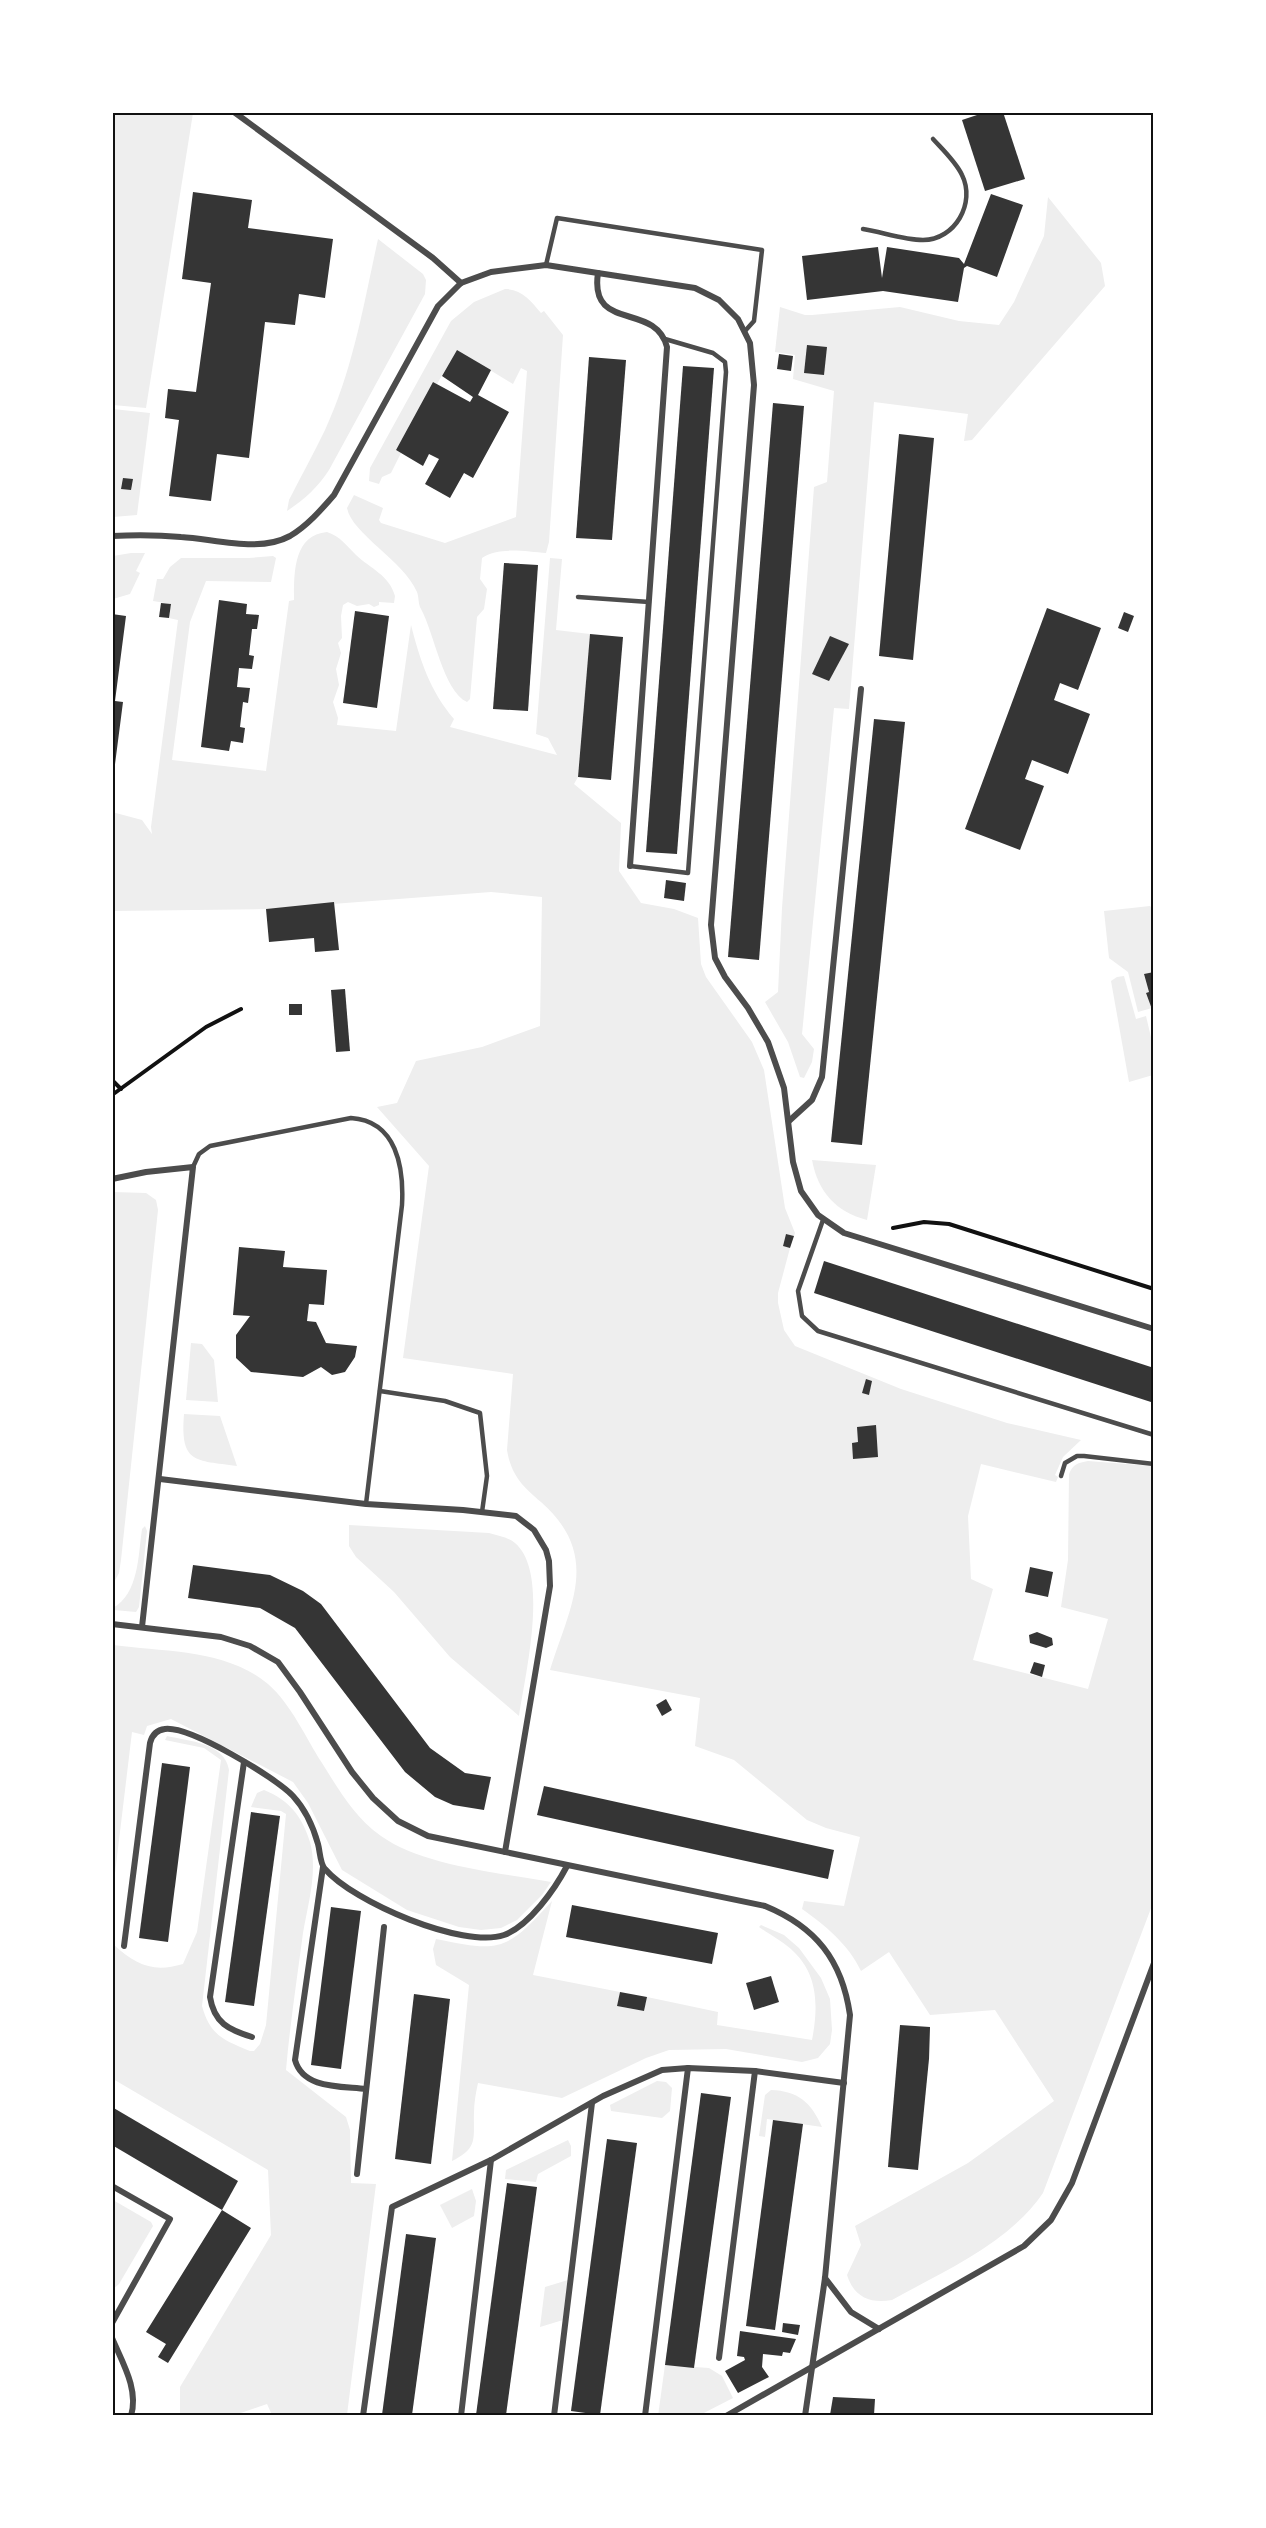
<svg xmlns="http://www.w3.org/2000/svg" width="1266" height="2528" font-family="'Alegreya Sans',sans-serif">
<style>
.green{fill:#eee}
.building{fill:#353535}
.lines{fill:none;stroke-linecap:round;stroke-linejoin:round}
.path{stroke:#111;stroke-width:4}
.service{stroke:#4c4c4c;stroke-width:4.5}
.minor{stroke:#4c4c4c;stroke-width:6}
.neatline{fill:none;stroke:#111;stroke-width:2}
</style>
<rect width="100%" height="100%" fill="#fff"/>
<g class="green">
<polygon points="112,113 193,113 146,408 113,405"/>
<polygon points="1048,197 1101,263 1105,286 972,440 964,441 968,414 874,402 849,709 834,708 802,1034 814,1049 812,1062 804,1078 800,1077 788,1042 765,1002 778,992 782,908 814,487 827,482 834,391 793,379 795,355 775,352 780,307 805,315 812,315 900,307 959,321 999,325 1014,302 1044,236"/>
<path d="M378 239 423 274 426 280 425 294 329 470C318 487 304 500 287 511L289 500C301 476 314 453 325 430 353 370 364 303 378 239Z"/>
<path d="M505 289C522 289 531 301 541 313L544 311 563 335 549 542 546 553C527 552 498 546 482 558L480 579 487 589 484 609 477 617 470 699 467 702C443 691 434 632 421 609 418 604 419 597 417 592 403 560 352 534 347 508L354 495 383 508 379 520 381 523 445 543 516 517 527 371 521 368 513 384 457 350 437 384 433 382 396 450 401 453 391 473 382 477 379 484 369 481 370 468 451 321 474 302Z"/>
<polygon points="113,409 150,413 137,515 113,517"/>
<path d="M327 532C341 537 346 545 356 555 371 569 389 575 395 596L394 603 379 602V605L374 607 369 604 357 606 348 602 343 605 341 616 342 638 338 643 341 653 336 669 339 685 333 702 338 718 337 725 396 731 411 625C420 660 430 691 454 719L450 727 557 755 548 738 536 734 550 558 562 559 556 630 590 634 578 777 574 784 621 823 619 871 641 903 674 909 698 918 701 964 706 977 752 1042 764 1070 785 1208 795 1233 794 1236 786 1234 783 1245 790 1248 778 1293V1303L784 1330 795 1346 901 1389 1007 1423 1081 1440 1063 1457 1055 1475 1058 1477 1056 1482 981 1464 968 1516 971 1579 993 1589 973 1660 1088 1689 1108 1619 1061 1607 1068 1560 1069 1474C1073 1464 1078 1463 1088 1461L1153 1466V1903L1043 2193C1009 2243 944 2271 892 2300 870 2304 854 2297 847 2275L861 2245 855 2226 968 2163 1054 2101 995 2010 930 2015 889 1952 861 1971C849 1945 825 1925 802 1909L804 1901 844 1906 860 1837 826 1828 807 1820 734 1760 695 1746 700 1698 550 1670C570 1606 602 1556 541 1502 523 1487 511 1475 507 1450L513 1374 403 1358 429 1166 377 1107 397 1103 416 1061 482 1047 540 1026 542 897 491 892 266 909 113 911 112 812 142 820 152 834 151 827 178 620 169 618 171 604 153 601 157 579H163L170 567 181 558H249L273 556 276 558 271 582 206 581 190 622 172 760 266 771 289 601 294 600C294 574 293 535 327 532Z"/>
<polygon points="131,553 145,553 136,571 140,573 130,594 113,599 113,556"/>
<polygon points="1150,906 1153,909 1153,972 1144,975 1149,992 1146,994 1152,1008 1138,1012 1128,972 1109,958 1104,911"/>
<polygon points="1124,976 1136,1019 1146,1016 1153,1046 1153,1075 1129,1082 1111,981 1117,977"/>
<path d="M812 1160 876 1165 867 1220C836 1212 818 1192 812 1160Z"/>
<polygon points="113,1192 146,1193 156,1200 158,1210 121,1560 119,1573 113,1584"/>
<polygon points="191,1343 202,1344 214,1360 218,1402 186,1400"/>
<path d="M184 1414 220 1416 237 1466C195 1460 180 1464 184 1414Z"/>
<path d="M349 1525 489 1533C498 1536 508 1537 515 1543 550 1573 525 1675 519 1716L450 1657 394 1592 356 1557 349 1546Z"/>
<path d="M145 1526 147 1531 139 1607 136 1612 114 1610 113 1608C139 1593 138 1556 142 1529Z"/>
<path d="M113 1645C165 1652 226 1649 268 1684 291 1704 306 1738 322 1763 339 1790 354 1817 381 1836 423 1866 501 1873 551 1882L542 1895 517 1920 501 1928 481 1930 459 1927 407 1910 342 1870 308 1803 293 1782 171 1719 147 1726 144 1735 132 1732 113 1890Z"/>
<path d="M167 1736C189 1741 225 1743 229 1770L202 2006C210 2035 223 2040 250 2051H254L260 2044 266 2025 286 1814 281 1811 251 1807 257 1793 264 1790C289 1800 302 1816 310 1842 318 1871 308 1904 303 1933 297 1979 290 2024 286 2070L346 2117 350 2130 351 2183 376 2184 347 2415H272L267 2404 235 2415H180V2387L271 2235 268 2170 113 2079V1944C136 1965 153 1973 183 1964L197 1932 221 1760 204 1748 165 1740Z"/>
<path d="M552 1901 533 1975 620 1992 617 2006 644 2011 647 1997 718 2012 717 2025 812 2040C818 2009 819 1976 794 1952 784 1942 770 1935 759 1927L761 1925 784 1935 799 1948 821 1978 830 1999 832 2030 830 2044 818 2058 802 2062 726 2049 669 2050 646 2058 562 2098 478 2083C476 2092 474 2103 474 2112 473 2138 479 2148 452 2161L469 1985 436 1965 433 1949 436 1939C502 1953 507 1950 552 1901Z"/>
<polygon points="657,2081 666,2082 672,2088 670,2111 662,2118 611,2111 610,2105"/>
<path d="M771 2090C798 2091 811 2102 822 2127L767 2119 765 2137 759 2136 765 2095Z"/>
<polygon points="568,2140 571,2146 571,2156 538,2174 536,2182 505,2179 506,2170"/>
<polygon points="472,2189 476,2201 474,2216 452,2228 440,2205"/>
<polygon points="113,2200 151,2222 153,2226 119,2284 113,2289"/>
<polygon points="568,2280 563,2320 540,2327 545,2287"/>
<polygon points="665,2365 709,2368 722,2376 733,2398 700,2415 658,2416"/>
</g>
<g class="building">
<polygon points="986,112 1003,112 1025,179 985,191 962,120"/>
<polygon points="193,192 252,200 248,228 333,239 325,298 299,294 295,325 265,322 249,458 217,454 211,501 169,496 179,420 165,418 168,389 196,392 211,283 182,279"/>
<polygon points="991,194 1023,205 997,277 967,266 964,268 958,302 883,291 807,300 802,256 878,247 882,278 887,247 959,258 964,264"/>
<polygon points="807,345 827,347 824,375 804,373"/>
<polygon points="457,350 491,370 478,395 509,412 473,478 464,473 450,498 425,484 439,459 429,454 423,466 396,450 433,382 470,402 473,397 442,376"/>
<polygon points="779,354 793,356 791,371 777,369"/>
<polygon points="589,357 626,360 612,540 576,538"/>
<polygon points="683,366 714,368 677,854 646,852"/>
<polygon points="773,403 804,406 759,960 728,957"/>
<polygon points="899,434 934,438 913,660 879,656"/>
<polygon points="123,478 133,479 131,490 121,489"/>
<polygon points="504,563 538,565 528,711 493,709"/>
<polygon points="219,600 247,604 246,614 259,615 257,629 252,629 249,655 254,656 252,669 239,668 237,687 250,688 248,703 243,702 240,727 245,728 243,743 231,741 229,751 201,747"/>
<polygon points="161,603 171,604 169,618 159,617"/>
<polygon points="1047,608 1101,628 1078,690 1060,683 1054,700 1090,714 1068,774 1032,760 1025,779 1044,786 1020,850 965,829"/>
<polygon points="355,611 389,616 377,708 343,703"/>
<polygon points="1124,612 1134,616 1128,632 1118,628"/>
<polygon points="112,614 126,616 115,701 123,702 114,772"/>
<polygon points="590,634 623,637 611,780 578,777"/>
<polygon points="830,636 849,644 829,681 812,674"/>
<polygon points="874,719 905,722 862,1145 831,1142"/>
<polygon points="666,880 686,883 684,901 664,898"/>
<polygon points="334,902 339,950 315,952 314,938 269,942 266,909"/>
<polygon points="1154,972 1154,1012 1153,1012 1146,993 1149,992 1144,974"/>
<polygon points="345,989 350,1051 336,1052 331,990"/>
<rect x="289" y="1004" width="13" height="11"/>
<polygon points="786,1234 794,1236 790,1248 783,1246"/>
<polygon points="239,1247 285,1251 283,1267 327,1270 324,1305 309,1304 307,1321 316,1322 326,1343 357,1346 355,1357 345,1372 332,1375 321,1367 303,1377 251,1372 236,1358 236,1335 250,1316 233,1315"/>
<polygon points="824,1261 1154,1368 1154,1403 814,1293"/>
<polygon points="866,1379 872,1381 869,1395 862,1393"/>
<polygon points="876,1425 878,1457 853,1459 852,1443 858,1442 857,1427"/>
<polygon points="193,1565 270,1575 303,1591 321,1604 430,1748 465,1773 491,1777 484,1810 453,1805 435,1797 405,1772 295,1628 260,1608 188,1598"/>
<polygon points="1030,1567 1053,1572 1048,1597 1025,1592"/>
<polygon points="1037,1632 1052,1638 1053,1645 1046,1648 1030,1643 1029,1635"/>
<polygon points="1034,1662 1045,1665 1042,1677 1030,1673"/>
<polygon points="666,1699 672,1710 662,1716 656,1705"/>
<polygon points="162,1763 190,1767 168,1942 139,1938"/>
<polygon points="544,1786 834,1850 828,1879 537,1815"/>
<polygon points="251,1812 280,1816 254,2006 225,2002"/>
<polygon points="572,1905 718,1933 712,1964 566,1937"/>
<polygon points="331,1907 361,1911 341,2069 311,2065"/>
<polygon points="771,1976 779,2002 754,2010 746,1983"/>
<polygon points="620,1992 647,1997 644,2011 617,2006"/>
<polygon points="414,1994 450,1999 431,2164 395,2159"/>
<polygon points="900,2025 930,2027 929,2059 918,2170 888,2167"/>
<polygon points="701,2093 731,2097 694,2368 665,2365"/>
<polygon points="112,2107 238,2181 222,2210 112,2145"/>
<polygon points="773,2120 803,2124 775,2330 746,2326"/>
<polygon points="607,2139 637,2143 600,2415 571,2411"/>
<polygon points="507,2183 537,2187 506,2415 476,2415"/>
<polygon points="222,2210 251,2228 168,2363 158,2357 166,2344 146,2332"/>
<polygon points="406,2234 436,2238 412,2415 382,2415"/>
<polygon points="783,2323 800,2325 798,2335 782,2332"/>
<polygon points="740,2331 796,2339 790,2353 783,2352 782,2356 763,2354 762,2367 769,2377 738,2393 725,2371 745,2360 744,2357 737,2356"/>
<polygon points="833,2397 875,2399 874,2415 830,2415"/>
</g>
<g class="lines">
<g class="path">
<polyline points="112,1080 121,1089"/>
<polyline points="112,1095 206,1027 241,1009"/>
<polyline points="893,1228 924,1222 949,1224 1154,1289"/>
</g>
<g class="service">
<path d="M863 229C882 232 904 240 923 240 955 240 976 203 962 175 956 162 943 150 933 139"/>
<polyline points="546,265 557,218 762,250 754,321 745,331"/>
<polyline points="578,597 649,602"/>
<polyline points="630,866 688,873 726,372 725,362 713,353 665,339"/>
<path d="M193 1167 199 1154 210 1146 351 1118C397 1121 404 1168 402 1205L366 1504"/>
<polyline points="823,1220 798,1291 802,1316 818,1331 1154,1435"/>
<polyline points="380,1391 445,1401 480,1413 487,1476 482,1512"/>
<polyline points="1061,1476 1065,1463 1077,1456 1084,1456 1154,1464"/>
</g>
<g class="minor">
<polyline points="234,112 433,258 461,283"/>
<path d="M598 273C589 333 655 301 667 347L630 866"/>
<path d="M112 536C135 535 158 535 181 537 215 539 259 553 290 536 307 526 321 510 334 495L438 306 461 283 491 272 546 265 695 288 719 300 738 319 750 343 754 385 711 925 715 958 725 977 748 1008 768 1042 784 1088 793 1162 801 1191 818 1215 844 1233 1154 1329"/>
<polyline points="789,1121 812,1100 822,1077 861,689"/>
<polyline points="112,1179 146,1172 193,1167 142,1627"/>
<polyline points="160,1479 366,1504 463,1510 516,1516 534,1530 546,1550 549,1561 550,1586 505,1852"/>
<path d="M112 1624 221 1637 250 1646 278 1662 300 1692 352 1772 373 1798 398 1821 428 1836 765 1906C816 1927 842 1960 850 2015L825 2278 805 2416"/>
<path d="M244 1762 210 1997C214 2023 229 2030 252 2037"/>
<path d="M323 1867 295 2060C303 2089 340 2086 366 2089"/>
<path d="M124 1946 150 1743C152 1735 156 1730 165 1729 190 1726 275 1777 293 1796 305 1809 313 1826 318 1844 320 1851 320 1864 325 1869 353 1902 463 1949 504 1935 529 1926 555 1889 567 1866"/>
<polyline points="357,2174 384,1927"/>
<polyline points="112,2186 170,2219 112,2323"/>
<polyline points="825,2278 851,2312 879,2329"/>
<path d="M112 2338C122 2362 139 2389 131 2416"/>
<polyline points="719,2358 755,2071"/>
<polyline points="363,2416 392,2207 491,2160 603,2096 662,2070 688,2068 755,2071 844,2083"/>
<polyline points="461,2416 491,2160"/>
<polyline points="554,2416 592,2103"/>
<polyline points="645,2416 688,2068"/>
<polyline points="726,2416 1024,2246 1051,2220 1072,2183 1154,1963"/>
</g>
</g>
<rect width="1266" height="2528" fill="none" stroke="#ffffff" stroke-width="228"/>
<rect x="114" y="114" width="1038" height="2300" class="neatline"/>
</svg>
